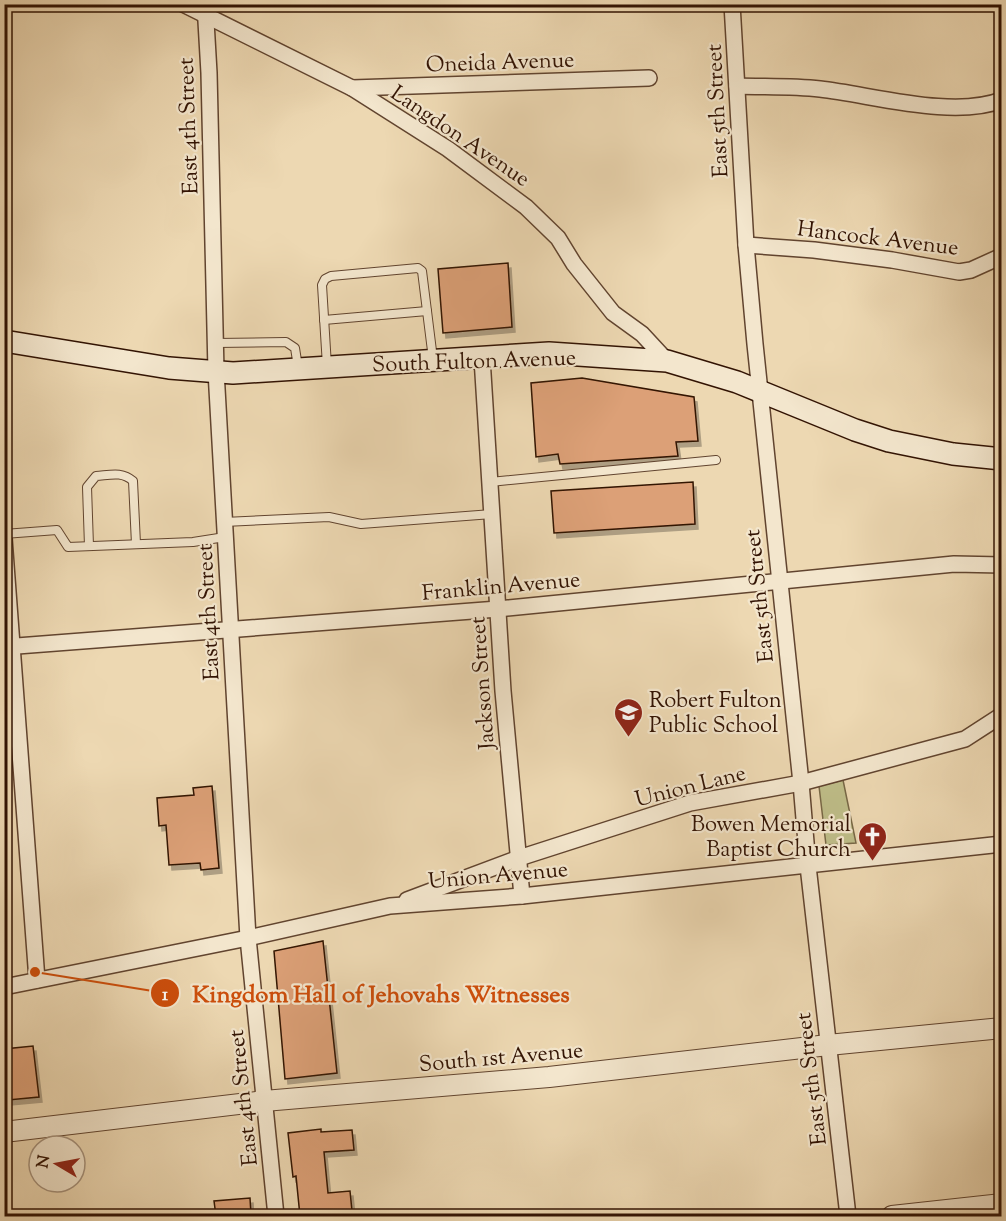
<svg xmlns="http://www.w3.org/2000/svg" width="1006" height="1221" font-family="'Sorts Mill Goudy',serif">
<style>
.green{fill:#bebd88;stroke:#786846;stroke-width:1.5}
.building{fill:#dca077;stroke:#321303;stroke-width:1.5;filter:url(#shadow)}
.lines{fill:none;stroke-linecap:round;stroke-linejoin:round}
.service-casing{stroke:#61442f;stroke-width:10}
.minor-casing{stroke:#61442f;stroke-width:18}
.tertiary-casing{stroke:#61442f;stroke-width:22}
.secondary-casing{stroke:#321303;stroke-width:24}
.service{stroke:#f3e6cd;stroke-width:8}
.minor{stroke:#f3e6cd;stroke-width:15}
.tertiary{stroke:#f3e6cd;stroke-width:20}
.secondary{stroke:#f3e6cd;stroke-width:21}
.labels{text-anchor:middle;stroke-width:4.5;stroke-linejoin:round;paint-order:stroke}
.street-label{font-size:22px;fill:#321303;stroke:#f3e6cd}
.poi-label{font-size:22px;fill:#321303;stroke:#f3e6cd;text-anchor:start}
.leader{fill:none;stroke:#cd4e0b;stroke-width:2}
.callout-dot{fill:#cd4e0b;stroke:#f3e6cd;stroke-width:2}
.mark-label{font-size:18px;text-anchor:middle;font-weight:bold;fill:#fff}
.callout-label{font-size:24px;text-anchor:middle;font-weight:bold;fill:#cd4e0b;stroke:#f3e6cd;stroke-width:4.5;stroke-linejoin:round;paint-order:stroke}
</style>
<defs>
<filter id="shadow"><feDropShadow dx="3" dy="5" stdDeviation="0" flood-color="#0004"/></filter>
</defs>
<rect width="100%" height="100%" fill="#edd8b2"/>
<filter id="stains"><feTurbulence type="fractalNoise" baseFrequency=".00333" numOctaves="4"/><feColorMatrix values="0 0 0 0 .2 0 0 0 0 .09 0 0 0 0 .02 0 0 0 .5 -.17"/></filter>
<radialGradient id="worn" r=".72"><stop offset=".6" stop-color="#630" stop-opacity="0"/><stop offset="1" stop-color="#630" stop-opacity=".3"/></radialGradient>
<polygon class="green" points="843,780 856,843 826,845 819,786"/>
<g class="building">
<polygon points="508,263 512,327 443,333 438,269"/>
<polygon points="582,378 694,397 698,441 676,442 678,456 560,464 558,454 536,457 531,383"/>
<polygon points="693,482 695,524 554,533 551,491"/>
<polygon points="212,786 219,868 201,870 200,863 169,865 166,825 159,826 157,798 194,795 193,788"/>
<polygon points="323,941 337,1073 285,1079 274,951"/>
<polygon points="33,1046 39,1097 8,1100 4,1049"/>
<polygon points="321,1129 321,1132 352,1130 354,1150 324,1152 328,1193 350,1191 352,1211 317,1214 317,1216 300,1216 296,1176 293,1177 288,1133"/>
<polygon points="250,1198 251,1215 216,1216 214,1201"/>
</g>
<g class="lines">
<defs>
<g id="service">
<polyline points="324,320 427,311"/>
<polyline points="216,343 286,342 295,348 298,367"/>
<polyline points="327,366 322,285 325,279 331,276 418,268 422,271 433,359"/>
<polyline points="490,482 716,460"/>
<polyline points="224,522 329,517 361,524 492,514"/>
<polyline points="4,534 57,530 68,547 193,542 225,537"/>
<path d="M89 546 87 487 96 476C110 475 122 471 133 481L136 544"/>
</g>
<g id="minor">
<polyline points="183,4 352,88 448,149 526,207 558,238 574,264 613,313 642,334 667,361"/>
<polyline points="205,4 209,73 216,371 248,938 276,1216"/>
<polyline points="732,4 746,245 755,344 801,783 808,866 848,1216"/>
<path d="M737 86C765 87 793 86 820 89 873 95 953 119 1002 100"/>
<polyline points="352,88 649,78"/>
<polyline points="746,245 814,250 892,260 959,272 971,270 1002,256"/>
<polyline points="482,358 503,691 522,896"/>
<polyline points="4,538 37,980"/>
<polyline points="4,647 498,609 954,564 1002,565"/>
<polyline points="407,900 519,858 690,803 801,783 965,739 1002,715"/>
<polyline points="4,987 248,938 390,906 522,896 1002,844"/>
</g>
<g id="tertiary">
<polyline points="4,1132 264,1101 549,1077 828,1045 1002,1028"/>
<polyline points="892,1216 1002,1204"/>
</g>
<polyline id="secondary" points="4,341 169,368 233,373 549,353 667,361 737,382 855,430 889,441 953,454 1002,459"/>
</defs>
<use href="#service" class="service-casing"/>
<use href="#minor" class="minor-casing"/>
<use href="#tertiary" class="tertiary-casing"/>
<use href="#secondary" class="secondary-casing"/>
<use href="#service" class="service"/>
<use href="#minor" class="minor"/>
<use href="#tertiary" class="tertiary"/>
<use href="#secondary" class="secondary"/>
</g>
<defs>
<symbol id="school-pin" viewBox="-11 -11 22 30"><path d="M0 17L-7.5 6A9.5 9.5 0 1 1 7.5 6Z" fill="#8f2418" stroke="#f3e6cd"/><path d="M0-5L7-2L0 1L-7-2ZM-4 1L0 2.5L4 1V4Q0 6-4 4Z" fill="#fff"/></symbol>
<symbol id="church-pin" viewBox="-11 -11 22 30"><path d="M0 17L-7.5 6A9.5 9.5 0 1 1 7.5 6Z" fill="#8f2418" stroke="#f3e6cd"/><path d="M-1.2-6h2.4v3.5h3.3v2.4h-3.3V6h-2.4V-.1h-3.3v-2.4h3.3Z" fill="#fff"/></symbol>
</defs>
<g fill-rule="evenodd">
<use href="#school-pin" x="612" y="696" width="33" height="45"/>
<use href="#church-pin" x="856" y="820" width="33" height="45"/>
</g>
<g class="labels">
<g class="street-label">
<text transform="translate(500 61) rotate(-2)" y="8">Oneida Avenue</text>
<text transform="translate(716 111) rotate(-93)" y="8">East 5th Street</text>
<text transform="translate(187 126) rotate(-92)" y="8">East 4th Street</text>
<text transform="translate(461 135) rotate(34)" y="8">Langdon Avenue</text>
<text transform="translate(878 237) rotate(7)" y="8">Hancock Avenue</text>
<text transform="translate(474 360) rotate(-2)" y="8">South Fulton Avenue</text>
<text transform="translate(501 585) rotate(-5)" y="8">Franklin Avenue</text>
<text transform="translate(758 596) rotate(-96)" y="8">East 5th Street</text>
<text transform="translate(207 612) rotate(-93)" y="8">East 4th Street</text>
<text transform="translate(481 683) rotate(-94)" y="8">Jackson Street</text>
<text transform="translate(690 785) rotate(-14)" y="8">Union Lane</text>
<text transform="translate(498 874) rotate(-5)" y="8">Union Avenue</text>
<text transform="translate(501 1056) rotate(-5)" y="8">South 1st Avenue</text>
<text transform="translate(810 1079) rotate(-97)" y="8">East 5th Street</text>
<text transform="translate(242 1098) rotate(-96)" y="8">East 4th Street</text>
</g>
<g class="poi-label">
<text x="649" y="707">Robert Fulton<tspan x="649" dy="25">Public School</tspan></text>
<text x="851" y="831" text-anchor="end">Bowen Memorial<tspan x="851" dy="25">Baptist Church</tspan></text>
</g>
</g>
<path class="leader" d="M35 972L165 993"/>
<g class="callout-dot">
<circle cx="35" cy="972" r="6"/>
<circle cx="165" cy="993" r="15"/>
</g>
<g class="mark-label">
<text x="165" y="1000">1</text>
</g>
<g class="callout-label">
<text x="381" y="1002">Kingdom Hall of Jehovahs Witnesses</text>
</g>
<rect width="1006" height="1221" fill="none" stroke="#edd8b2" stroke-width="24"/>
<rect x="6" y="6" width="994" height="1209" fill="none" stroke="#321303" stroke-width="3"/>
<rect x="12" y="12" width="982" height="1197" fill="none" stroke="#321303" stroke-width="1.5"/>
<g transform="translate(57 1164) rotate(280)"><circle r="28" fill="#f3e6cd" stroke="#a6927c" stroke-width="1.5"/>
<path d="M0-4.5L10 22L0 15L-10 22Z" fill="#8f2418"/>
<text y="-9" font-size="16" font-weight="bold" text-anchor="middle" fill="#321303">N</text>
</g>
<rect width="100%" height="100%" filter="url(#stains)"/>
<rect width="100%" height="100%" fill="url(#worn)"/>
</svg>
